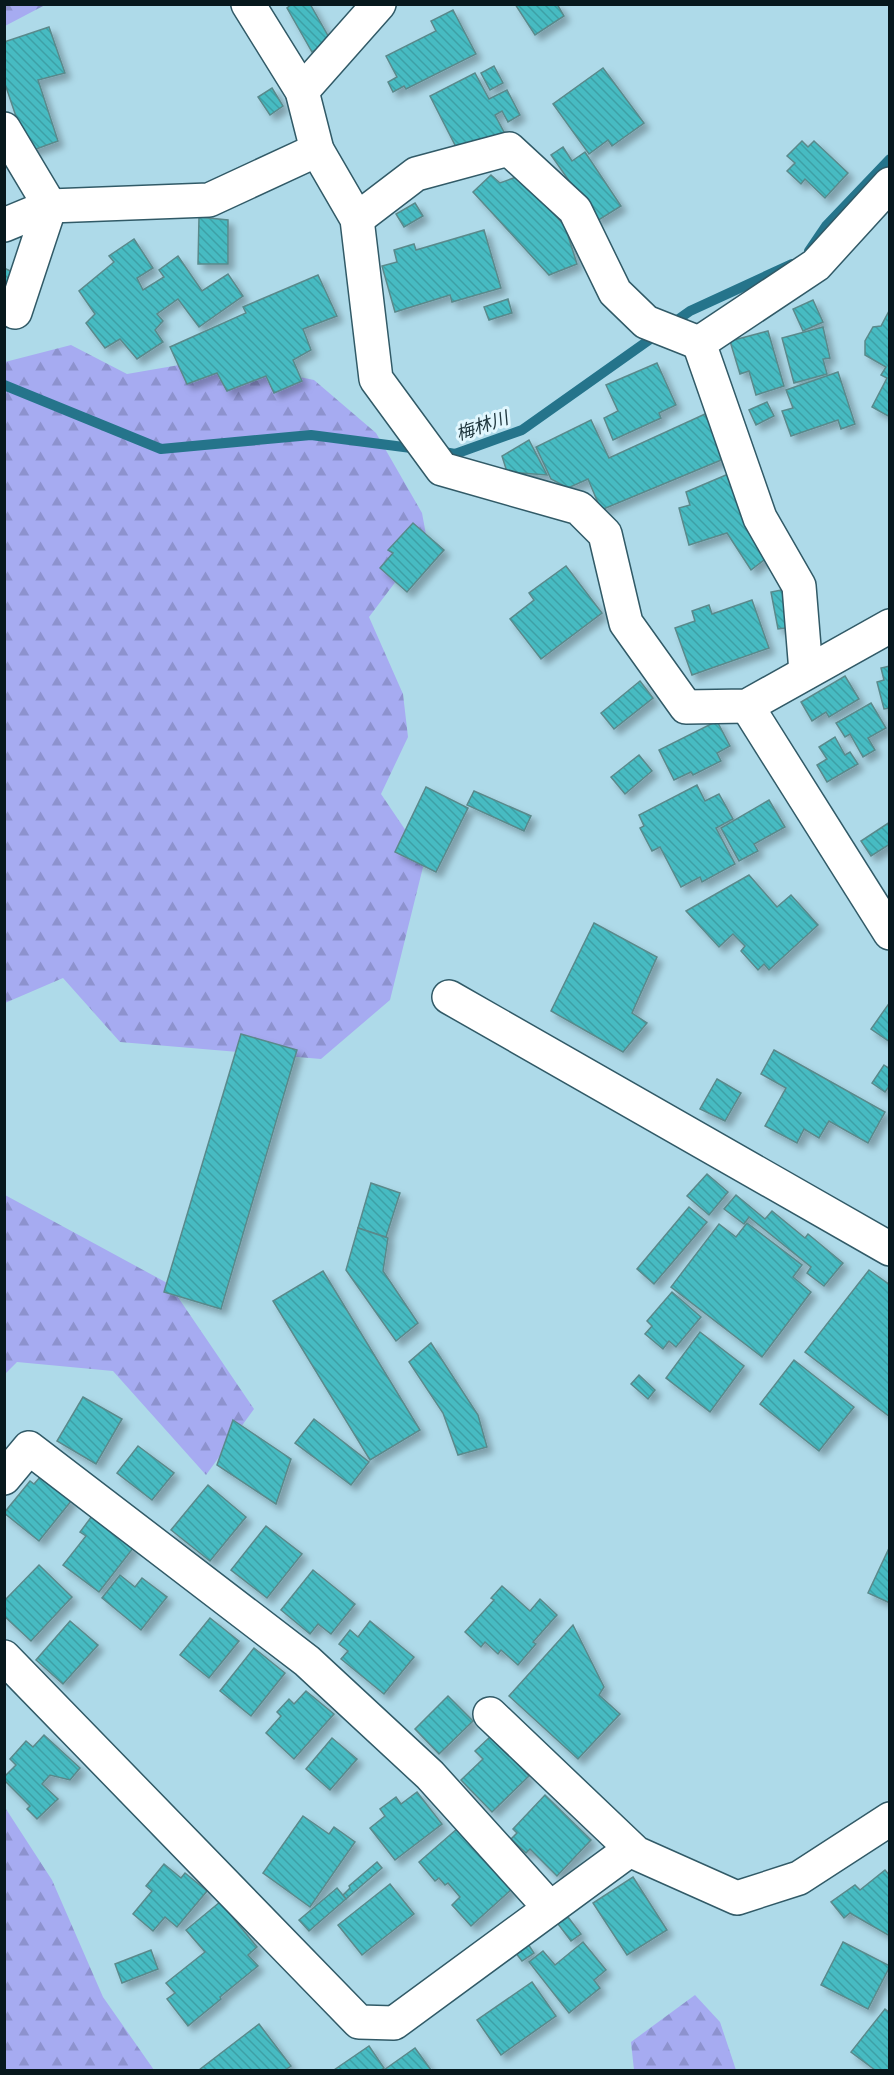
<svg xmlns="http://www.w3.org/2000/svg" width="894" height="2075" font-family="'Open Sans','Noto Sans JP',sans-serif">
<style>
.forest{fill:url(#forest-firs)}
.lines{fill:none;stroke-linecap:round;stroke-linejoin:round}
.stream{stroke:#25748b;stroke-width:10}
.building{fill:url(#building-back-hatch);stroke:#5a898b;stroke-width:1.5;filter:url(#shadow)}
.minor-casing{stroke:#315a67;stroke-width:36}
.minor{stroke:#fff;stroke-width:33}
.labels{text-anchor:middle;stroke-width:6;stroke-linejoin:round;paint-order:stroke}
.water-label{font-size:18px;font-style:italic;fill:#20373e;stroke:#e1f7fe}
</style>
<defs>
<pattern id="forest-firs" width="22" height="20" patternUnits="userSpaceOnUse" patternTransform="scale(1.5)"><rect width="22" height="20" fill="#a6abf1"/><path d="M5 1l3.5 6h-7zM16 11l3.5 6h-7z" fill="#8d92ce"/></pattern>
<pattern id="building-back-hatch" width="6" height="6" patternUnits="userSpaceOnUse" patternTransform="scale(1.5)"><rect width="6" height="6" fill="#47bbc2"/><path d="M-1 5l2 2M0 0l6 6M5-1l2 2" fill="none" stroke="#3da0a6"/></pattern>
<filter id="shadow"><feDropShadow dx="5.5" dy="5.5" stdDeviation="3" flood-color="#0004"/></filter>
</defs>
<rect width="100%" height="100%" fill="#aedae9"/>
<g class="forest">
<polygon points="5,4 79,4 79,5 45,5 5,26"/>
<polygon points="71,345 127,374 214,359 314,380 376,433 422,513 427,540 369,617 403,694 408,737 381,794 425,859 390,1000 321,1059 120,1042 63,978 5,1003 5,362"/>
<polygon points="5,1195 169,1284 254,1409 206,1475 113,1371 17,1362 5,1374"/>
<polygon points="4,1806 52,1880 103,1997 154,2070 5,2070"/>
<polygon points="695,1995 720,2022 736,2070 634,2070 631,2042"/>
</g>
<g class="lines">
<g class="stream">
<polyline points="809,251 826,226 890,159"/>
<polyline points="4,385 161,449 311,435 419,449"/>
<polyline points="438,451 455,454 522,430 690,311 792,264"/>
</g>
</g>
<g class="building">
<polygon points="292,4 310,4 331,41 312,52 287,8"/>
<polygon points="515,4 557,4 564,16 535,35"/>
<polygon points="453,10 476,54 406,89 404,86 393,92 388,82 397,77 386,56 436,31 431,21"/>
<polygon points="49,27 65,73 38,80 58,141 28,152 4,81 4,42"/>
<polygon points="494,66 503,83 490,90 481,73"/>
<polygon points="603,68 644,123 612,146 608,140 589,154 553,104"/>
<polygon points="475,73 489,99 507,90 520,115 508,122 502,111 495,115 505,134 475,150 471,142 457,149 430,96"/>
<polygon points="272,88 283,106 270,115 258,97"/>
<polygon points="802,141 808,147 814,141 848,173 825,198 805,179 801,184 787,171 795,163 787,156"/>
<polygon points="563,147 572,161 585,152 621,206 597,221 551,155"/>
<polygon points="491,175 500,183 519,176 565,226 577,264 549,275 473,192"/>
<polygon points="415,203 423,216 404,227 396,214"/>
<polygon points="199,217 228,220 228,264 198,264"/>
<polygon points="484,230 501,288 452,302 450,295 395,312 382,266 397,262 394,250 414,244 416,250"/>
<polygon points="134,239 153,268 137,278 143,290 164,277 159,270 178,256 202,291 228,274 243,296 199,327 178,299 157,314 163,321 155,330 163,342 137,359 120,339 105,348 86,323 95,314 79,291 114,262 109,256"/>
<polygon points="4,268 19,275 10,293 4,290"/>
<polygon points="318,275 337,316 303,329 311,350 293,360 302,381 274,393 266,376 227,391 217,373 187,384 170,347 246,313 243,307"/>
<polygon points="508,299 512,313 489,320 484,307"/>
<polygon points="813,300 823,322 803,331 793,309"/>
<polygon points="890,309 890,417 872,407 887,378 881,375 886,367 865,355 865,341 873,327 881,326"/>
<polygon points="823,327 830,358 823,359 827,374 794,383 782,338"/>
<polygon points="768,331 784,386 756,395 749,371 740,374 730,341"/>
<polygon points="657,363 676,405 659,413 661,418 613,440 604,418 618,411 606,385"/>
<polygon points="838,372 855,424 841,429 838,420 791,436 782,411 793,408 786,390"/>
<polygon points="767,402 774,416 756,425 749,410"/>
<polygon points="705,414 726,458 601,510 588,479 568,488 551,479 536,447 591,420 609,458"/>
<polygon points="529,440 547,475 507,472 502,456"/>
<polygon points="733,472 772,554 751,570 727,533 689,545 679,508 690,505 686,492"/>
<polygon points="413,523 444,550 407,592 380,568 393,553 388,550"/>
<polygon points="566,566 602,613 541,659 510,619 534,600 529,593"/>
<polygon points="787,589 793,627 778,629 771,592"/>
<polygon points="752,600 769,648 692,675 675,628 695,621 692,611 709,605 712,614"/>
<polygon points="890,666 890,708 884,709 877,682 884,680 881,668"/>
<polygon points="845,676 859,699 829,717 826,712 812,721 801,702"/>
<polygon points="640,681 653,698 614,729 601,713"/>
<polygon points="871,703 886,728 868,738 875,750 863,757 850,734 845,737 836,723"/>
<polygon points="717,721 730,746 717,753 721,761 693,775 691,772 674,780 659,750"/>
<polygon points="835,737 845,755 850,752 858,764 827,782 817,765 827,759 819,747"/>
<polygon points="639,755 652,771 625,794 611,777"/>
<polygon points="697,785 705,801 719,794 733,819 716,828 735,864 702,882 700,877 681,887 660,847 652,851 640,828 644,826 639,815"/>
<polygon points="426,787 468,808 436,872 395,852"/>
<polygon points="474,791 531,816 524,831 467,805"/>
<polygon points="769,800 785,827 754,844 758,851 739,861 721,828"/>
<polygon points="890,822 890,844 871,856 861,841"/>
<polygon points="749,875 777,907 791,895 818,925 769,970 764,964 758,970 741,951 745,946 733,934 719,947 686,911"/>
<polygon points="594,923 657,957 632,1013 647,1023 623,1052 551,1011"/>
<polygon points="890,1002 890,1042 871,1029"/>
<polygon points="241,1034 297,1050 221,1309 164,1292"/>
<polygon points="774,1050 885,1112 868,1143 829,1121 819,1138 804,1129 797,1143 765,1126 786,1088 761,1074"/>
<polygon points="884,1065 890,1069 890,1085 885,1092 872,1083"/>
<polygon points="717,1079 741,1093 725,1121 700,1109"/>
<polygon points="707,1174 728,1192 709,1215 687,1196"/>
<polygon points="371,1183 400,1193 386,1237 358,1228"/>
<polygon points="736,1195 765,1219 772,1211 805,1238 808,1234 843,1263 824,1286 807,1273 811,1267 749,1217 744,1224 724,1209"/>
<polygon points="689,1207 707,1222 654,1284 637,1269"/>
<polygon points="747,1223 802,1265 793,1277 811,1292 762,1357 671,1287 719,1224 736,1237"/>
<polygon points="358,1228 388,1238 383,1271 418,1323 396,1341 346,1270"/>
<polygon points="869,1270 890,1285 890,1417 805,1352"/>
<polygon points="323,1271 420,1430 370,1460 273,1301"/>
<polygon points="672,1292 701,1317 676,1347 669,1341 663,1349 645,1334 652,1326 647,1321"/>
<polygon points="700,1332 744,1366 710,1412 666,1378"/>
<polygon points="431,1343 478,1415 487,1447 458,1455 443,1413 409,1362"/>
<polygon points="794,1360 854,1407 819,1451 760,1404"/>
<polygon points="639,1375 655,1390 648,1399 631,1384"/>
<polygon points="83,1397 122,1419 96,1464 57,1441"/>
<polygon points="314,1419 369,1462 351,1485 295,1443"/>
<polygon points="233,1420 291,1459 276,1504 217,1465"/>
<polygon points="138,1446 174,1473 152,1500 117,1473"/>
<polygon points="41,1476 72,1500 39,1541 4,1513 30,1481 34,1484"/>
<polygon points="208,1485 246,1517 210,1561 171,1530"/>
<polygon points="92,1516 134,1547 99,1592 63,1565 86,1536 80,1532"/>
<polygon points="266,1526 302,1554 267,1598 231,1570"/>
<polygon points="890,1546 890,1603 868,1593"/>
<polygon points="39,1565 72,1597 31,1641 4,1616 4,1601"/>
<polygon points="313,1570 355,1604 331,1634 318,1624 310,1634 281,1610"/>
<polygon points="120,1575 135,1587 142,1578 167,1597 141,1630 102,1598"/>
<polygon points="502,1586 530,1611 540,1599 557,1615 533,1642 536,1644 518,1665 501,1650 498,1654 485,1642 481,1647 465,1632 494,1600 491,1598"/>
<polygon points="210,1618 239,1641 209,1678 180,1655"/>
<polygon points="70,1621 98,1645 63,1684 36,1660"/>
<polygon points="370,1621 414,1657 384,1694 341,1659 348,1651 339,1644 350,1630 358,1637"/>
<polygon points="573,1625 604,1687 599,1695 620,1714 578,1759 509,1696"/>
<polygon points="254,1648 285,1673 251,1716 220,1691"/>
<polygon points="306,1691 334,1714 294,1759 266,1733 281,1716 277,1712 289,1699 294,1704"/>
<polygon points="448,1696 473,1721 439,1754 415,1729"/>
<polygon points="44,1735 80,1768 70,1780 50,1775 42,1784 58,1799 37,1819 27,1809 30,1806 4,1780 4,1777 16,1765 10,1759 26,1741 33,1747"/>
<polygon points="491,1736 529,1776 492,1812 461,1780 483,1759 475,1751"/>
<polygon points="332,1738 357,1759 330,1790 306,1769"/>
<polygon points="417,1792 442,1824 395,1860 370,1828 385,1816 380,1809 396,1797 401,1804"/>
<polygon points="545,1795 591,1840 557,1876 530,1849 526,1853 511,1839 517,1833 513,1829"/>
<polygon points="303,1816 329,1834 334,1827 355,1842 310,1907 263,1873"/>
<polygon points="458,1828 512,1889 471,1926 452,1905 460,1897 448,1883 445,1885 439,1878 435,1881 419,1862"/>
<polygon points="377,1862 382,1868 346,1899 343,1895 350,1888 349,1886"/>
<polygon points="164,1864 181,1878 185,1873 207,1891 177,1927 165,1917 153,1931 133,1914 152,1891 146,1886"/>
<polygon points="885,1870 890,1876 890,1934 888,1935 850,1913 844,1918 831,1902 855,1885 860,1890"/>
<polygon points="633,1877 667,1930 627,1955 593,1903"/>
<polygon points="390,1884 414,1914 362,1955 338,1925"/>
<polygon points="337,1888 346,1899 309,1931 299,1920"/>
<polygon points="220,1902 257,1947 248,1955 258,1966 220,1997 221,1999 188,2026 167,1999 175,1993 166,1983 205,1952 186,1930"/>
<polygon points="568,1917 581,1934 571,1941 558,1924"/>
<polygon points="583,1942 606,1970 594,1980 600,1988 569,2013 529,1962 543,1951 555,1965"/>
<polygon points="843,1942 890,1966 868,2009 821,1985"/>
<polygon points="528,1944 534,1953 522,1961 515,1952"/>
<polygon points="151,1950 158,1969 122,1983 115,1964"/>
<polygon points="532,1982 556,2016 501,2055 477,2020"/>
<polygon points="885,2009 890,2013 890,2070 875,2070 851,2052"/>
<polygon points="259,2024 291,2066 285,2070 199,2070"/>
<polygon points="369,2046 384,2068 381,2070 334,2070"/>
<polygon points="415,2048 431,2070 384,2070"/>
</g>
<g class="lines">
<defs>
<g id="minor">
<polyline points="248,4 302,91 317,150 357,219 376,379 442,469 579,508 605,534 626,623 686,707 747,706 890,626"/>
<polyline points="302,91 379,4"/>
<polyline points="4,129 50,206 209,200 317,150"/>
<polyline points="357,219 416,174 509,149 575,210 615,292 646,322 699,343"/>
<polyline points="4,225 50,206 15,312"/>
<polyline points="806,672 799,586 760,518 699,343 816,265 890,184"/>
<polyline points="747,706 890,933"/>
<polyline points="449,997 890,1249"/>
<polyline points="4,1478 29,1448 307,1661 430,1775 550,1908"/>
<polyline points="4,1657 359,2022 394,2023 631,1849"/>
<polyline points="490,1714 636,1853 737,1898 799,1878 890,1819"/>
</g>
</defs>
<use href="#minor" class="minor-casing"/>
<use href="#minor" class="minor"/>
</g>
<g class="labels">
<g class="water-label">
<text transform="translate(482 426) rotate(-19)" y="6">梅林川</text>
</g>
</g>
<rect width="894" height="2075" fill="none" stroke="#07181d" stroke-width="12"/>
</svg>
